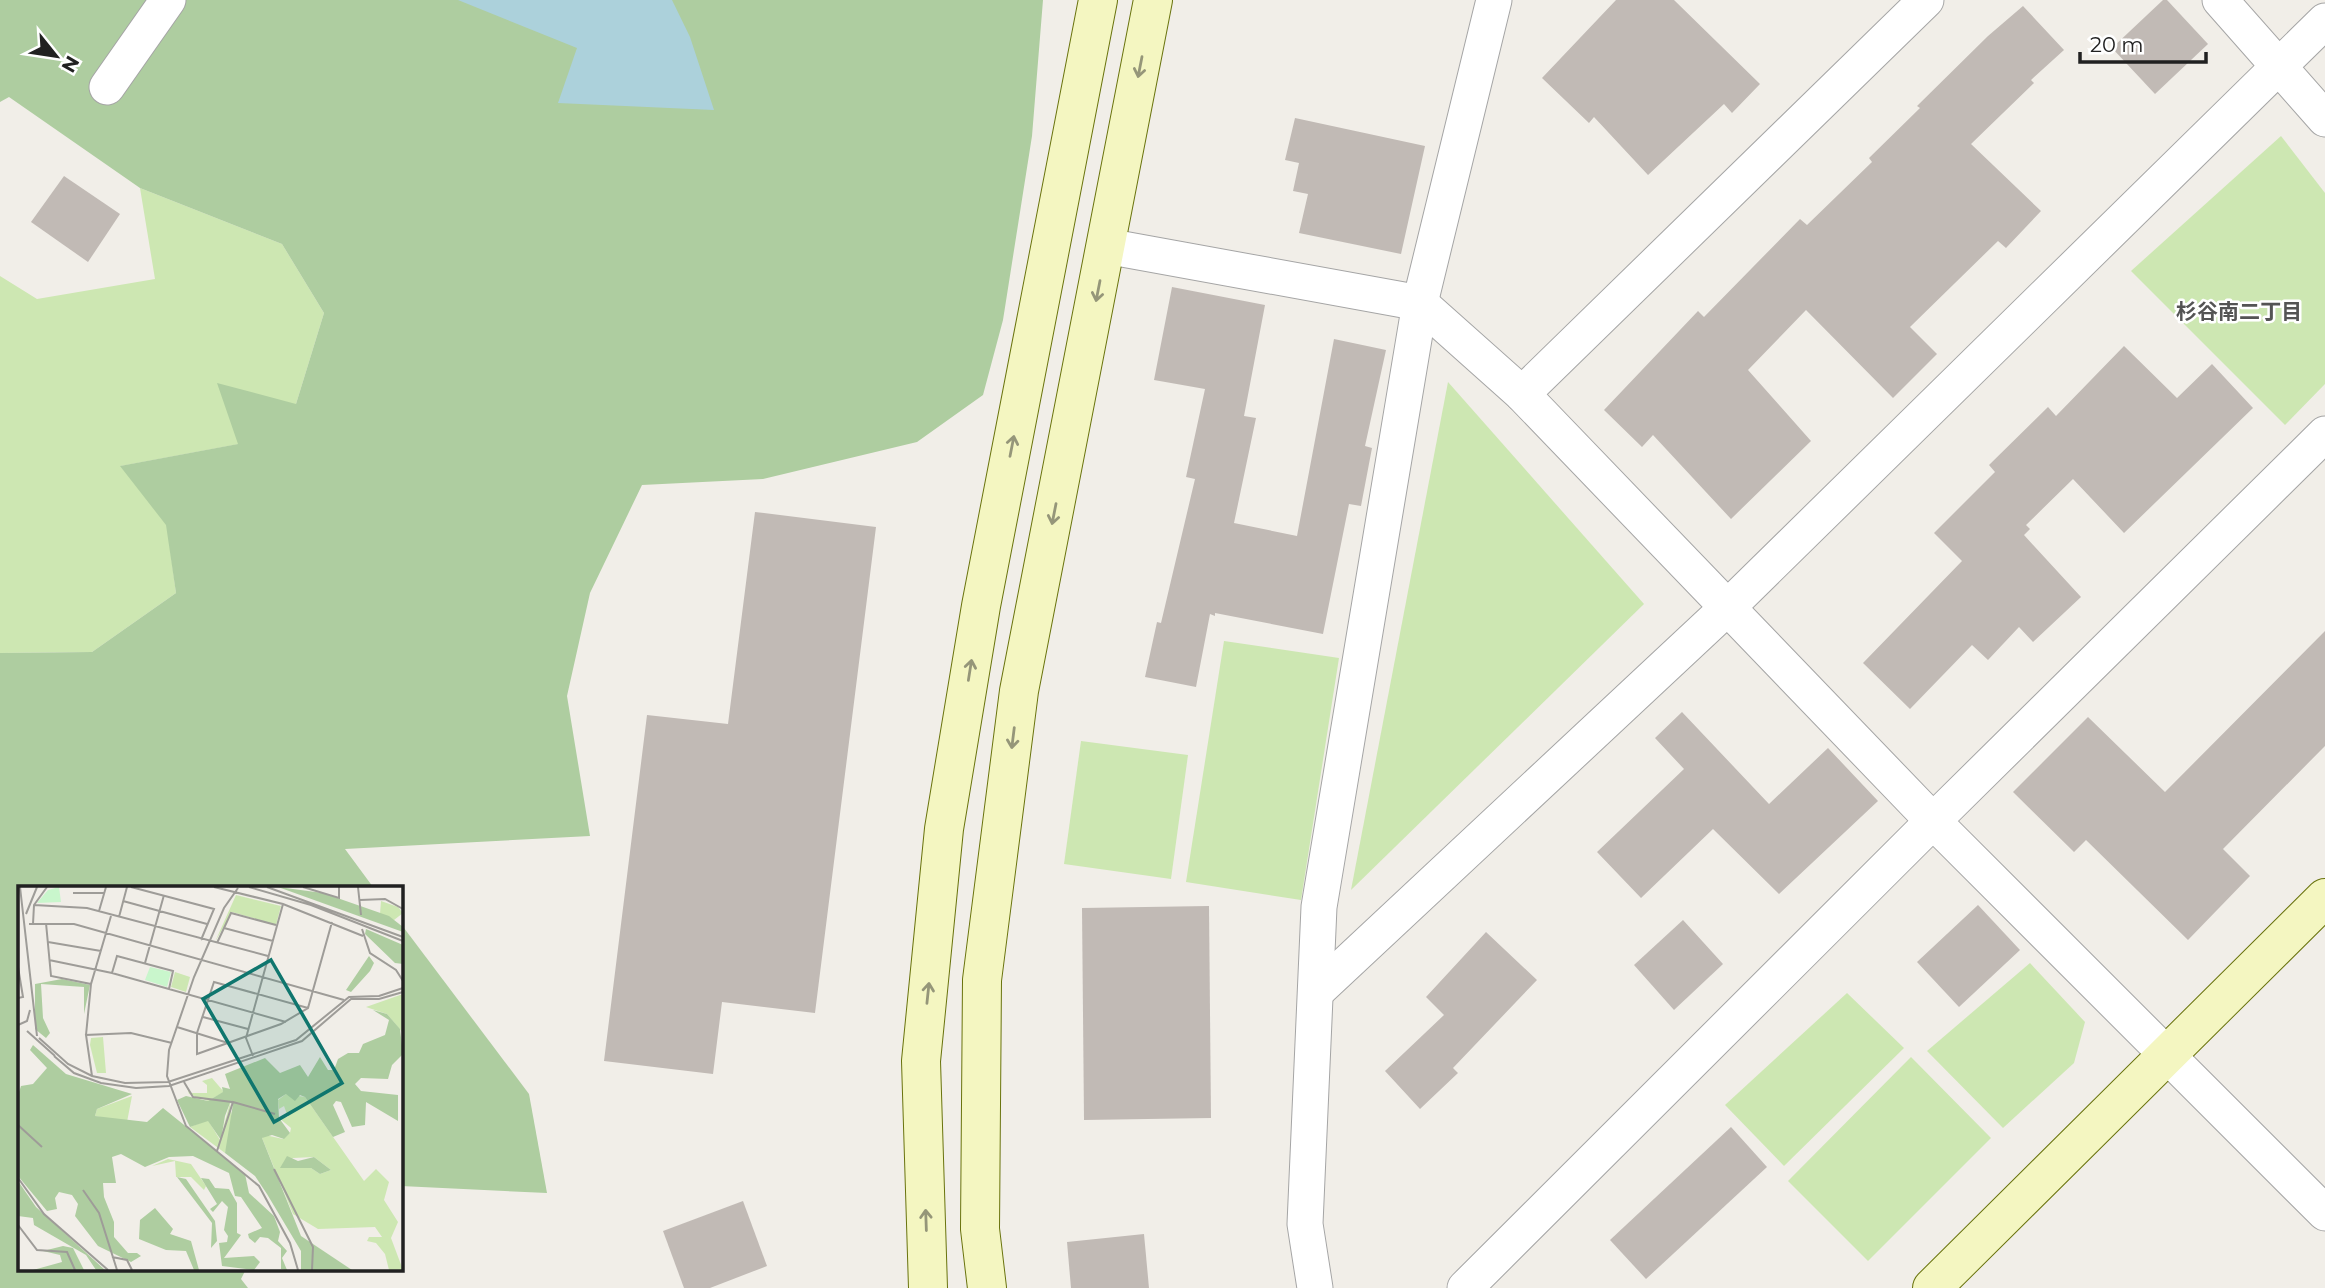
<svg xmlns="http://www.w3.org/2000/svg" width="2325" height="1288" font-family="Montserrat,'Noto Sans JP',sans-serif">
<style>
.grass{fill:#cde7b2}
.forest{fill:#aecda0}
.water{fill:#acd1db}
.building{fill:#c1bab5}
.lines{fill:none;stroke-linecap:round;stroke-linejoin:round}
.street-casing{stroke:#a5a5a5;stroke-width:37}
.secondary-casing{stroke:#69730d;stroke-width:40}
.street{stroke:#fff;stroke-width:35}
.secondary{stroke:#f4f6c1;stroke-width:38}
.oneway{stroke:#959679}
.labels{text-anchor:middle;stroke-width:5;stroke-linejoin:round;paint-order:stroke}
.neighbourhood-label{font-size:21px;font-weight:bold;fill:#545454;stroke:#fff}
.inset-road{fill:none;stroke:#9e9c98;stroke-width:2}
.view{fill:#0f766e;fill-opacity:0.15;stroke:#0f766e;stroke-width:3.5}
.inset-edge{fill:none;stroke:#212121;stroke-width:3.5}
</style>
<rect width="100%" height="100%" fill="#f1eee8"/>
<g class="grass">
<polygon points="2281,136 2325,193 2325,384 2285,425 2131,271"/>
<polygon points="140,188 282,244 324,313 296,404 239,444 121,466 167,525 176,593 92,652 0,653 0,276 37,299 155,279"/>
<polygon points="1448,382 1644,604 1351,890"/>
<polygon points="1224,641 1339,658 1301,900 1186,882"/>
<polygon points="1081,741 1188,755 1171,879 1064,864"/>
<polygon points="2030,963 2085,1022 2074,1063 2003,1128 1927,1051"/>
<polygon points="1847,993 1904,1048 1784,1166 1725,1105"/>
<polygon points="1911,1057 1991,1138 1868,1261 1788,1181"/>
</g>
<g class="forest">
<polygon points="0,0 1043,0 1032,136 1003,320 983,395 917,442 763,479 642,485 590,593 567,696 590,836 345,849 373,887 19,887 19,1269 246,1269 241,1279 248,1288 0,1288 0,653 92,652 176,593 166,525 120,466 238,444 217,383 296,404 324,313 282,244 140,188 9,97 0,102"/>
<polygon points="401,924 529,1094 547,1193 401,1186"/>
</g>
<polygon class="water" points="458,0 672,0 690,37 714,110 558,103 577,48"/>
<g class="building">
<polygon points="1616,0 1674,0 1760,84 1732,113 1724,104 1648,175 1594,117 1589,123 1542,78"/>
<polygon points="2163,0 2167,0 2208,44 2155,94 2112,48"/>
<polygon points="2023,6 2064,50 2031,80 2034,83 1971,144 2041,211 2006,248 1998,241 1910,327 1937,354 1893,398 1806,310 1748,370 1811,441 1731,519 1653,435 1642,447 1604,410 1698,311 1704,317 1800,219 1807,225 1872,162 1869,158 1920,108 1917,106 1988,36"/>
<polygon points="1295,118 1425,146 1401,254 1299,233 1308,194 1293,191 1299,163 1285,160"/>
<polygon points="64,176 120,214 88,262 31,222"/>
<polygon points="1172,287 1265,305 1244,416 1256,418 1234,523 1297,536 1334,339 1386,350 1365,446 1372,448 1361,506 1349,504 1323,634 1215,613 1215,616 1210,614 1196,687 1145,677 1157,622 1161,623 1195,479 1186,477 1205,389 1154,380"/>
<polygon points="2124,346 2177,398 2212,364 2253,408 2124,533 2073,479 2026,525 2030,529 2024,535 2081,597 2033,642 2019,627 1988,660 1972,645 1910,709 1863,663 1962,561 1934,533 1995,472 1989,465 2048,407 2056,416"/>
<polygon points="755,512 876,527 815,1013 722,1002 713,1074 604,1061 647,715 728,724"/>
<polygon points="2325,631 2325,746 2223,849 2250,876 2188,940 2086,840 2074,852 2013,792 2088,717 2165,792"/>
<polygon points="1682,712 1769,804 1828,748 1878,801 1779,894 1713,829 1641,898 1597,852 1684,769 1655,738"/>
<polygon points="1978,905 2020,950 1959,1007 1917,962"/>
<polygon points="1209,906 1211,1118 1084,1120 1082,908"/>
<polygon points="1683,920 1723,964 1674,1010 1634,965"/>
<polygon points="1486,932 1537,980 1453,1068 1458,1073 1420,1109 1385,1071 1444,1015 1426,997"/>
<polygon points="1731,1127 1767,1167 1646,1279 1610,1240"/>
<polygon points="743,1201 767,1266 710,1288 684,1288 663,1231"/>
<polygon points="1144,1234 1149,1288 1071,1288 1067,1242"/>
</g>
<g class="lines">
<defs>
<g id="street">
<polyline points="2220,0 2325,119"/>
<polyline points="107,87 168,0"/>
<polyline points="1106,246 1420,303 1522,394 1933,821 2325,1213"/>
<polyline points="1522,394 1926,0"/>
<polyline points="1316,992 1727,608 2325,21"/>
<polyline points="1315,1288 1305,1224 1319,907 1420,303 1494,0"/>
<polyline points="1465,1288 1933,821 2325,434"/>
</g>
<g id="secondary">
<polyline points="928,1288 921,1061 944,829 981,606 1098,0"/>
<polyline points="987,1288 980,1229 982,980 1019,691 1153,0"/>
<polyline points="1932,1288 2325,898"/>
</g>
</defs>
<use href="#street" class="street-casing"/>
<use href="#secondary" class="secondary-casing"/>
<use href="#street" class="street"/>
<use href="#secondary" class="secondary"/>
</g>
<defs><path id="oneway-shaft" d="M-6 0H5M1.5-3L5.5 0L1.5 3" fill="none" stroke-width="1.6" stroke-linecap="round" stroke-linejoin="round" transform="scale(1.75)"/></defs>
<g class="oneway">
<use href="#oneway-shaft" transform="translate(1140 67) rotate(101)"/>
<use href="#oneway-shaft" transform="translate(1098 291) rotate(101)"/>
<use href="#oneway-shaft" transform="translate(1012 446) rotate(-79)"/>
<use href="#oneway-shaft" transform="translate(1054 514) rotate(101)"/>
<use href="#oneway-shaft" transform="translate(970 670) rotate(-81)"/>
<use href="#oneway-shaft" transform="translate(1013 738) rotate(97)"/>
<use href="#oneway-shaft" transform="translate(928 993) rotate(-84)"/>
<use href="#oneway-shaft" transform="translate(926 1220) rotate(-92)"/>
</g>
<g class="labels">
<g class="neighbourhood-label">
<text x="2239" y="319">杉谷南二丁目</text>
</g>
</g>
<g transform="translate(18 886)">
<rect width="385" height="385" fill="#f1eee8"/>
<path d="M218 9 263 20 258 39 214 26 197 56ZM363 15 380 21 385 27 376 34 362 28ZM157 86 172 91 168 106 153 101ZM385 108V147L369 128 348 121ZM85 151 88 187H79L72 159 73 152ZM194 192 206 206 190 215 171 208 169 201 173 207H189V199L184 195ZM268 208 287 211 346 295 358 283 371 296 366 314 380 336 373 352 385 384H371L367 368 358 357 349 355 351 351H364L357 341 300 343 275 328 244 252 247 249 265 253 272 247 273 242 261 232 270 231 266 220 261 223 260 214ZM296 271 313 284 302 288 293 282H263L275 272ZM114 210 109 236 77 230 79 223ZM212 217 215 240 207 267 172 241 190 234 202 254ZM150 273 173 278 188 300 186 304 173 291H158L157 275 134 280Z" fill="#cde7b2" fill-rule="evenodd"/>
<path d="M260 1 305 7 371 30 385 41V46ZM348 43 385 59V78L377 77 347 48ZM351 70 356 77 352 85 333 106 328 104ZM44 93 72 99 66 128V101L23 98 25 132 32 147 28 152 17 143V98ZM355 124 369 128 382 143 385 168 374 179 370 193 343 192 337 198 343 205 380 209V235L348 216 347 239 334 241 323 216 318 215 315 219 327 246 315 251 287 211 282 209 277 215 268 208 260 213 261 232 272 247 266 253 254 249 244 252 283 350 334 384H283V365L249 308 237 290 207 267 215 218 212 217 207 230 203 254 190 235 172 241 159 214 168 210 190 215 205 206 204 201 212 203 207 188 247 172 262 187 282 179 290 191 302 171 310 184H316L320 173 330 167H341L345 158 367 149 371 134ZM15 159 48 188 114 208 79 223 77 230 129 236 145 222 227 288 231 307 256 330 262 346 260 355 269 365 264 372 269 384 263 383V362L250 352 242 351 237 357 231 352 230 348 244 342 223 311 217 310 211 287 175 270 151 271 127 281 103 268 94 271 98 297H85L86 311 96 336V351L110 367H119L123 370 113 376 80 360 57 330 60 318 54 309 41 306 37 312 39 323 29 325 0 290V209L3 200 15 198 29 182 12 164ZM269 270 280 275 296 271 313 284 302 288 293 282H262ZM159 291 168 293 197 335 199 355 193 362 194 337ZM183 292 191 293 197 302 211 303 219 317V347L223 349 206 372 236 370 242 376 236 384 204 380 201 357 209 356 210 350 206 344 210 321 204 315 195 326 192 323 199 318ZM0 295 18 321 87 384H78L68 369 16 339 15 332 0 330ZM137 322 155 343 152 348 173 355 181 384H176L168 365 148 364 121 353 122 334ZM45 360 55 362 66 384H15L44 376 42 369 25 365Z" fill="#aecda0"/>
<path d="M41 1 43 16 19 17 30 4ZM132 81 153 86 149 101 127 94Z" fill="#c9f6cc"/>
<path class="inset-road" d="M2 1 19 150M113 1 196 23 183 54M196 1 265 18 345 50M231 1 293 19 385 55M249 1 385 51M285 1 321 12V1M340 1 343 29M220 2 206 22 176 91 151 164 149 190 168 240 241 300 272 357 280 384M55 7H86M342 14 367 13 385 23M105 15 189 38M16 19 69 22 250 70M81 25 88 1M8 28 19 1M101 31 109 1M28 37 33 90 73 98 93 30M11 38H56L326 114M15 38 16 19 29 1M206 42 255 55M344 43 352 67 378 84 385 95M30 56 83 65M199 57 213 27 258 39M31 74 94 87 268 136M127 77 146 9M0 81 5 111 0 112M94 87 99 70 155 85 151 103M290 122 196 96 179 147V168L263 138 290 122 314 36M185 131 230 143M0 139 9 135 12 124M159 141 210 157M9 145 37 170M68 149 73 98M21 152 50 178 74 190 107 197 150 196 278 154 331 111 361 110 385 102M36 170 56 187 83 197 118 202 151 200 284 155 333 113H361L385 106M235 170 228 152 265 18M74 190 68 149 113 147 154 157M166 196 175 211 214 216M0 239 24 261M199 265 215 216 257 228M256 283 295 361 294 384M0 292 26 328 90 384M65 304 81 327 99 384M0 339 19 364 49 366 57 384M94 371 109 374 114 384"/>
<path class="view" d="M253 74 324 197 256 236 185 113Z"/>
<rect width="385" height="385" class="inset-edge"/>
</g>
<g transform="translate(56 56) rotate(120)" stroke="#ffffff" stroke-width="5" paint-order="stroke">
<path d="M0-5L12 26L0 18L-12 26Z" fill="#212121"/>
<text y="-10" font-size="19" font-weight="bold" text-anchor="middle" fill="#212121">N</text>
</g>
<path d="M2080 52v10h126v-10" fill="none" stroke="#212121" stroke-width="3.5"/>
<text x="2090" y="52" font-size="21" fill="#212121" stroke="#ffffff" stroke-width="5" paint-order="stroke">20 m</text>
</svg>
